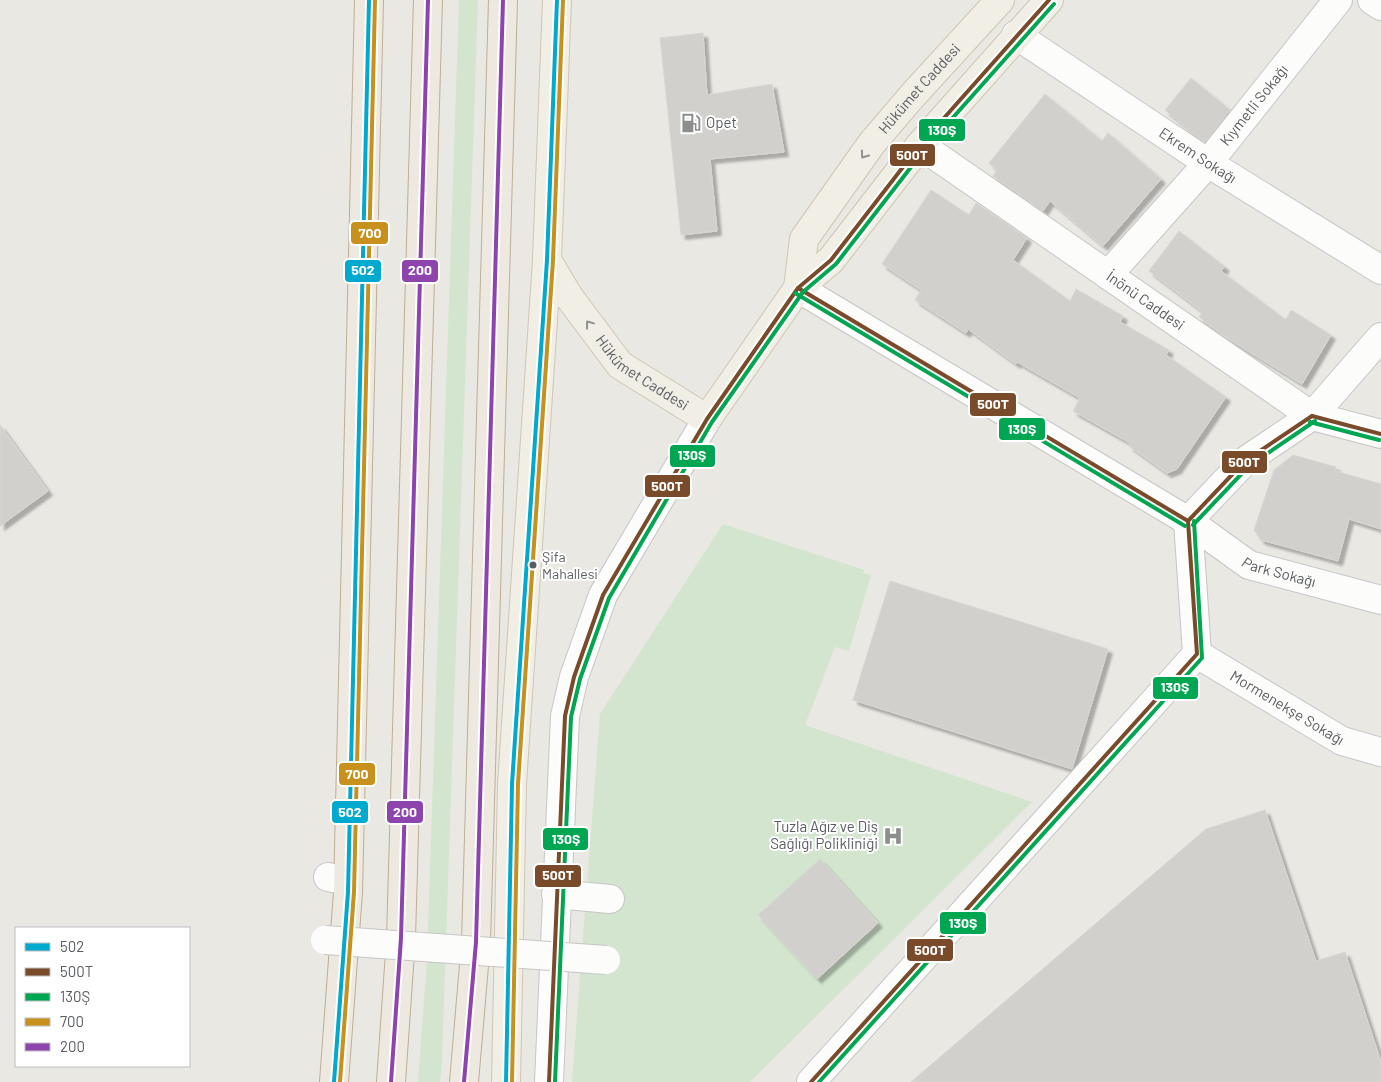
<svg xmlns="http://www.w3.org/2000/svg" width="1381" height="1082" font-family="Barlow,sans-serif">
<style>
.green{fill:#d3e5cf}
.building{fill:#d1d0cd;stroke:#d8d7d2;filter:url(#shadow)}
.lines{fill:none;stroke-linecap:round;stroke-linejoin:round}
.street-casing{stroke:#c6c6c6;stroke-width:30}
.secondary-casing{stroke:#c5c5c3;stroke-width:30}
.primary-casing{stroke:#cfc6b3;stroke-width:30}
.highway-casing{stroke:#beae94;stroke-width:30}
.street{stroke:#fcfcfb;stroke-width:28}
.secondary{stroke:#fcfcfb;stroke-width:28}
.primary{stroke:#f1eee6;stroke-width:28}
.highway{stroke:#ede9e0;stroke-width:28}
.street-bridge-casing{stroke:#c6c6c6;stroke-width:30;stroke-linecap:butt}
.street-bridge{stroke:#fcfcfb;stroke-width:28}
.bus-1-casing{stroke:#fff;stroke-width:8}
.bus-2-casing{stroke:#fff;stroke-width:8}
.bus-3-casing{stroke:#fff;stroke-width:8}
.bus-4-casing{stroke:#fff;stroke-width:8}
.bus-5-casing{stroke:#fff;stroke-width:8}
.bus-1{stroke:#00a9ce;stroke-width:4}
.bus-2{stroke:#7a4b2a;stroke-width:4}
.bus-3{stroke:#00a651;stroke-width:4}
.bus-4{stroke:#c8901d;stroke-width:4}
.bus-5{stroke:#8e44ad;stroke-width:4}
.oneway{stroke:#8f9090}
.bus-dot{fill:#5a5d61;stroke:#fff;stroke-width:2}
.labels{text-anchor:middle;stroke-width:4;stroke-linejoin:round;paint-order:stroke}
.bus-label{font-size:14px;fill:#5a5d61;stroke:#fff;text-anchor:start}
.street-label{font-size:15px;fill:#5a5d61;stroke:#fff}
.poi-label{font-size:15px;fill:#5a5d61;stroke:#fff;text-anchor:start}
.line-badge{stroke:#fff;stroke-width:2}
.badge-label{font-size:14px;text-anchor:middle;font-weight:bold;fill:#fff}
</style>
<defs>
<filter id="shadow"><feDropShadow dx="4.5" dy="4.5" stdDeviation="1" flood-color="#0004"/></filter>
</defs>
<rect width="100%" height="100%" fill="#e9e8e3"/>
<g class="green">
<polygon points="459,0 478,0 442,1060 440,1082 418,1082 427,960"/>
<polygon points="723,524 864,570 863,573 871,575 849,651 835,647 805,725 1032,802 750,1082 572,1082 600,714"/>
</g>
<g class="building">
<polygon points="703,33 707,95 772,84 784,152 710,159 717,231 681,235 660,38"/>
<polygon points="1191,78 1230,110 1205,142 1165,110"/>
<polygon points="1045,94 1102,141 1108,133 1161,179 1103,246 1050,201 1043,211 993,176 997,170 989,163"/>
<polygon points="931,190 969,215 976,203 1027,238 1013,260 1070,301 1076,289 1123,316 1120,322 1169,350 1166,355 1226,397 1177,469 1167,473 1129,446 1130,443 1073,411 1080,398 1017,362 1016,364 968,329 966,333 915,300 921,290 882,264"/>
<polygon points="1179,231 1225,267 1221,271 1286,320 1291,310 1331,335 1302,384 1227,338 1199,317 1203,312 1149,271"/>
<polygon points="0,425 48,491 0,526"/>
<polygon points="1293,455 1336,467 1335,471 1381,484 1381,529 1349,519 1338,561 1261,540 1254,530 1274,470"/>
<polygon points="890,581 1108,649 1072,769 853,700"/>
<polygon points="1265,810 1316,961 1345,952 1381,1062 1381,1082 911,1082 1206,829"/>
<polygon points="820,859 878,923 817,979 758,915"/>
</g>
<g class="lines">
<defs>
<g id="street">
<polyline points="1372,0 1381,6"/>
<path id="s1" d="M1016 35 1208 163 1381 270"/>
<path id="s2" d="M1108 275 1208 163 1338 0"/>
<polyline points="1312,416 1381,337"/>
<path id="s3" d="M1188 521 1249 565 1381 600"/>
<path id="s4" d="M1197 654 1342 741 1381 752"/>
<polyline points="328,877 348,881"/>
<polyline points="556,894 610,899"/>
<polyline points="549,1082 565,716 574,677 603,595 707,419"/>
</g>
<g id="secondary">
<path id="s5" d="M920 145 1312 416 1381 434"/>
<polyline points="798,288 1188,521"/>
<polyline points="1188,521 1245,461 1312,416"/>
<polyline points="811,1082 1197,654 1188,521"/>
</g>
<g id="primary">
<path id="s6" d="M547 260 569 297 620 365 707 419 798 288 831 260 920 145 1049 0"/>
<path id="s7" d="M798 288 804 239 872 143 913 95 1000 0"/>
<polyline points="506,1082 512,784 547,260 557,0"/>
</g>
<g id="highway">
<polyline points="334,1082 348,892 369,0"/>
<polyline points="391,1082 401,938 428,0"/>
<polyline points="464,1082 476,942 503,0"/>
</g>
</defs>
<use href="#street" class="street-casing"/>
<use href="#secondary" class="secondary-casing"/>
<use href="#primary" class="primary-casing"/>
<use href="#highway" class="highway-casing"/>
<use href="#street" class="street"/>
<use href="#secondary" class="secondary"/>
<use href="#primary" class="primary"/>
<use href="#highway" class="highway"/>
<defs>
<polyline id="street-bridge" points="325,940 606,960"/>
</defs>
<use href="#street-bridge" class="street-bridge-casing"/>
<use href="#street-bridge" class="street-bridge"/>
<defs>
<g id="bus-1">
<polyline points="334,1082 348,892 369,0"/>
<polyline points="506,1082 512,784 547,260 557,0"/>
</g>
<g id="bus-2">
<polyline points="798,288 1188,521"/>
<polyline points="1312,416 1381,434"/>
<polyline points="1188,521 1245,461 1312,416"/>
<polyline points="549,1082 565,716 574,677 603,595 707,419 798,288 831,260 920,145 1049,0"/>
<polyline points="811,1082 1197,654 1188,521"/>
</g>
<g id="bus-3">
<polyline points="795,293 1185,526"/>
<polyline points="1310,422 1379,440"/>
<polyline points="1193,525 1249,466 1315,421"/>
<polyline points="555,1082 571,717 580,679 609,598 712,422 803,292 836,264 925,149 1054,4"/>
<polyline points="819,1082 1202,658 1194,521"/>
</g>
<g id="bus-4">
<polyline points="340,1082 354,892 375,0"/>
<polyline points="512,1082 518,784 553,260 563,0"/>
</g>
<g id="bus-5">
<polyline points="391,1082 401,938 428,0"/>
<polyline points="464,1082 476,942 503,0"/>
</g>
</defs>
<use href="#bus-1" class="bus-1-casing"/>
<use href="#bus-2" class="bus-2-casing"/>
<use href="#bus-3" class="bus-3-casing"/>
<use href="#bus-4" class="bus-4-casing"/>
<use href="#bus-5" class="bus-5-casing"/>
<use href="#bus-1" class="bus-1"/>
<use href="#bus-2" class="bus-2"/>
<use href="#bus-3" class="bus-3"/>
<use href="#bus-4" class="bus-4"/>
<use href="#bus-5" class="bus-5"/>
</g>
<defs><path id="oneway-chevron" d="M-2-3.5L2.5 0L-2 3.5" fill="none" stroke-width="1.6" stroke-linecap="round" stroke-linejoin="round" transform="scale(1.25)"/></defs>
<g class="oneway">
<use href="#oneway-chevron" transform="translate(864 155) rotate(126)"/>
<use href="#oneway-chevron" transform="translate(589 324) rotate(-127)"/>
</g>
<defs>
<symbol id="fuel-bare" viewBox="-9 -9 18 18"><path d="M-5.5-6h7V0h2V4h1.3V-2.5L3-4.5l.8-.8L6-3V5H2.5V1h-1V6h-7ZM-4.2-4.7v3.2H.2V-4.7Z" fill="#8c8e8e" stroke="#fff" stroke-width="2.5" paint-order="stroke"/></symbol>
<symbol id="hospital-bare" viewBox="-9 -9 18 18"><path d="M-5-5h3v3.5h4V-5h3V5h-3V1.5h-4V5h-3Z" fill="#8c8e8e" stroke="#fff" stroke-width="2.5" paint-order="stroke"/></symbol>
</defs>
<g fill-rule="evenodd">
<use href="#fuel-bare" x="677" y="109" width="28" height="28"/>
<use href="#hospital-bare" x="879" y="822" width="28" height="28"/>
</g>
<circle class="bus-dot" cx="533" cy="565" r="4.5"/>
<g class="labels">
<g class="bus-label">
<text x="542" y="562">Şifa<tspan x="542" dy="17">Mahallesi</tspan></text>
</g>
<g class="street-label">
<text dy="5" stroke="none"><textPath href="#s7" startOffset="239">Hükümet Caddesi</textPath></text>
<text dy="5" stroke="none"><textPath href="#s2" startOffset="224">Kıymetli Sokağı</textPath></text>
<text dy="5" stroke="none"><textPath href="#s1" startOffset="218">Ekrem Sokağı</textPath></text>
<text dy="5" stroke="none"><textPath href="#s5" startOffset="274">İnönü Caddesi</textPath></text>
<text dy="5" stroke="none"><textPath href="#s6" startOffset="150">Hükümet Caddesi</textPath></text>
<text dy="5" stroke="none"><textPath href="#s3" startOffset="106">Park Sokağı</textPath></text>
<text dy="5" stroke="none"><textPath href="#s4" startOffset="105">Mormenekşe Sokağı</textPath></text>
</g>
<g class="poi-label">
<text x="706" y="128">Opet</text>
<text x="878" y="832" text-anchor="end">Tuzla Ağız ve Diş<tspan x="878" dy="17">Sağlığı Polikliniği</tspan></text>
</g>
</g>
<g class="line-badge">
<rect x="918" y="118" width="48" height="24" rx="5" fill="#00a651"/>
<rect x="889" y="143" width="47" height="24" rx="5" fill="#7a4b2a"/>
<rect x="350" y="221" width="39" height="24" rx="5" fill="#c8901d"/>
<rect x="401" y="259" width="38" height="24" rx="5" fill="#8e44ad"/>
<rect x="344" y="259" width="38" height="24" rx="5" fill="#00a9ce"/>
<rect x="969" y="392" width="48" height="25" rx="5" fill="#7a4b2a"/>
<rect x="998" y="417" width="48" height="24" rx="5" fill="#00a651"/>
<rect x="669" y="444" width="47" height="24" rx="5" fill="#00a651"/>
<rect x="1221" y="450" width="47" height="24" rx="5" fill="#7a4b2a"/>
<rect x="644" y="474" width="47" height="24" rx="5" fill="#7a4b2a"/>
<rect x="1152" y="676" width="47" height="24" rx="5" fill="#00a651"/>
<rect x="338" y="762" width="38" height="24" rx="5" fill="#c8901d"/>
<rect x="386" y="800" width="38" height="24" rx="5" fill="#8e44ad"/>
<rect x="331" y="800" width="38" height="24" rx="5" fill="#00a9ce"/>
<rect x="542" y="827" width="47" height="24" rx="5" fill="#00a651"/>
<rect x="534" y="864" width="48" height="24" rx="5" fill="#7a4b2a"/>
<rect x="939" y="911" width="48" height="24" rx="5" fill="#00a651"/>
<rect x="906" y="938" width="48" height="24" rx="5" fill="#7a4b2a"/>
</g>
<g class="badge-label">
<text x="942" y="135">130Ş</text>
<text x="912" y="160">500T</text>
<text x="370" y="238">700</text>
<text x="420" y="275">200</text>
<text x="363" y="275">502</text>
<text x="993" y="409">500T</text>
<text x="1022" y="434">130Ş</text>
<text x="692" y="460">130Ş</text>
<text x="1244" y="467">500T</text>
<text x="667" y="491">500T</text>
<text x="1175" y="692">130Ş</text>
<text x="357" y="779">700</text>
<text x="405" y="817">200</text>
<text x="350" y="817">502</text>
<text x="566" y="844">130Ş</text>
<text x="558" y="880">500T</text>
<text x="963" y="928">130Ş</text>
<text x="930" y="955">500T</text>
</g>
<rect x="15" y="927" width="175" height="140" fill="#ffffff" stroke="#bdbec0"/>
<rect x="25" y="943" width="25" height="8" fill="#00a9ce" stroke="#bdbec0"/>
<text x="60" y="952" font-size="15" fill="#5a5d61">502</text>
<rect x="25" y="968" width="25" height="8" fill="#7a4b2a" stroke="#bdbec0"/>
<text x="60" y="977" font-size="15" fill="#5a5d61">500T</text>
<rect x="25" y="993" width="25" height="8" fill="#00a651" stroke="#bdbec0"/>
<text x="60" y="1002" font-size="15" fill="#5a5d61">130Ş</text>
<rect x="25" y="1018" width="25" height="8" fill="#c8901d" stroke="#bdbec0"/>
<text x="60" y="1027" font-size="15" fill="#5a5d61">700</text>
<rect x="25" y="1043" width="25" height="8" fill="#8e44ad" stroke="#bdbec0"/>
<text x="60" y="1052" font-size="15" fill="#5a5d61">200</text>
</svg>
